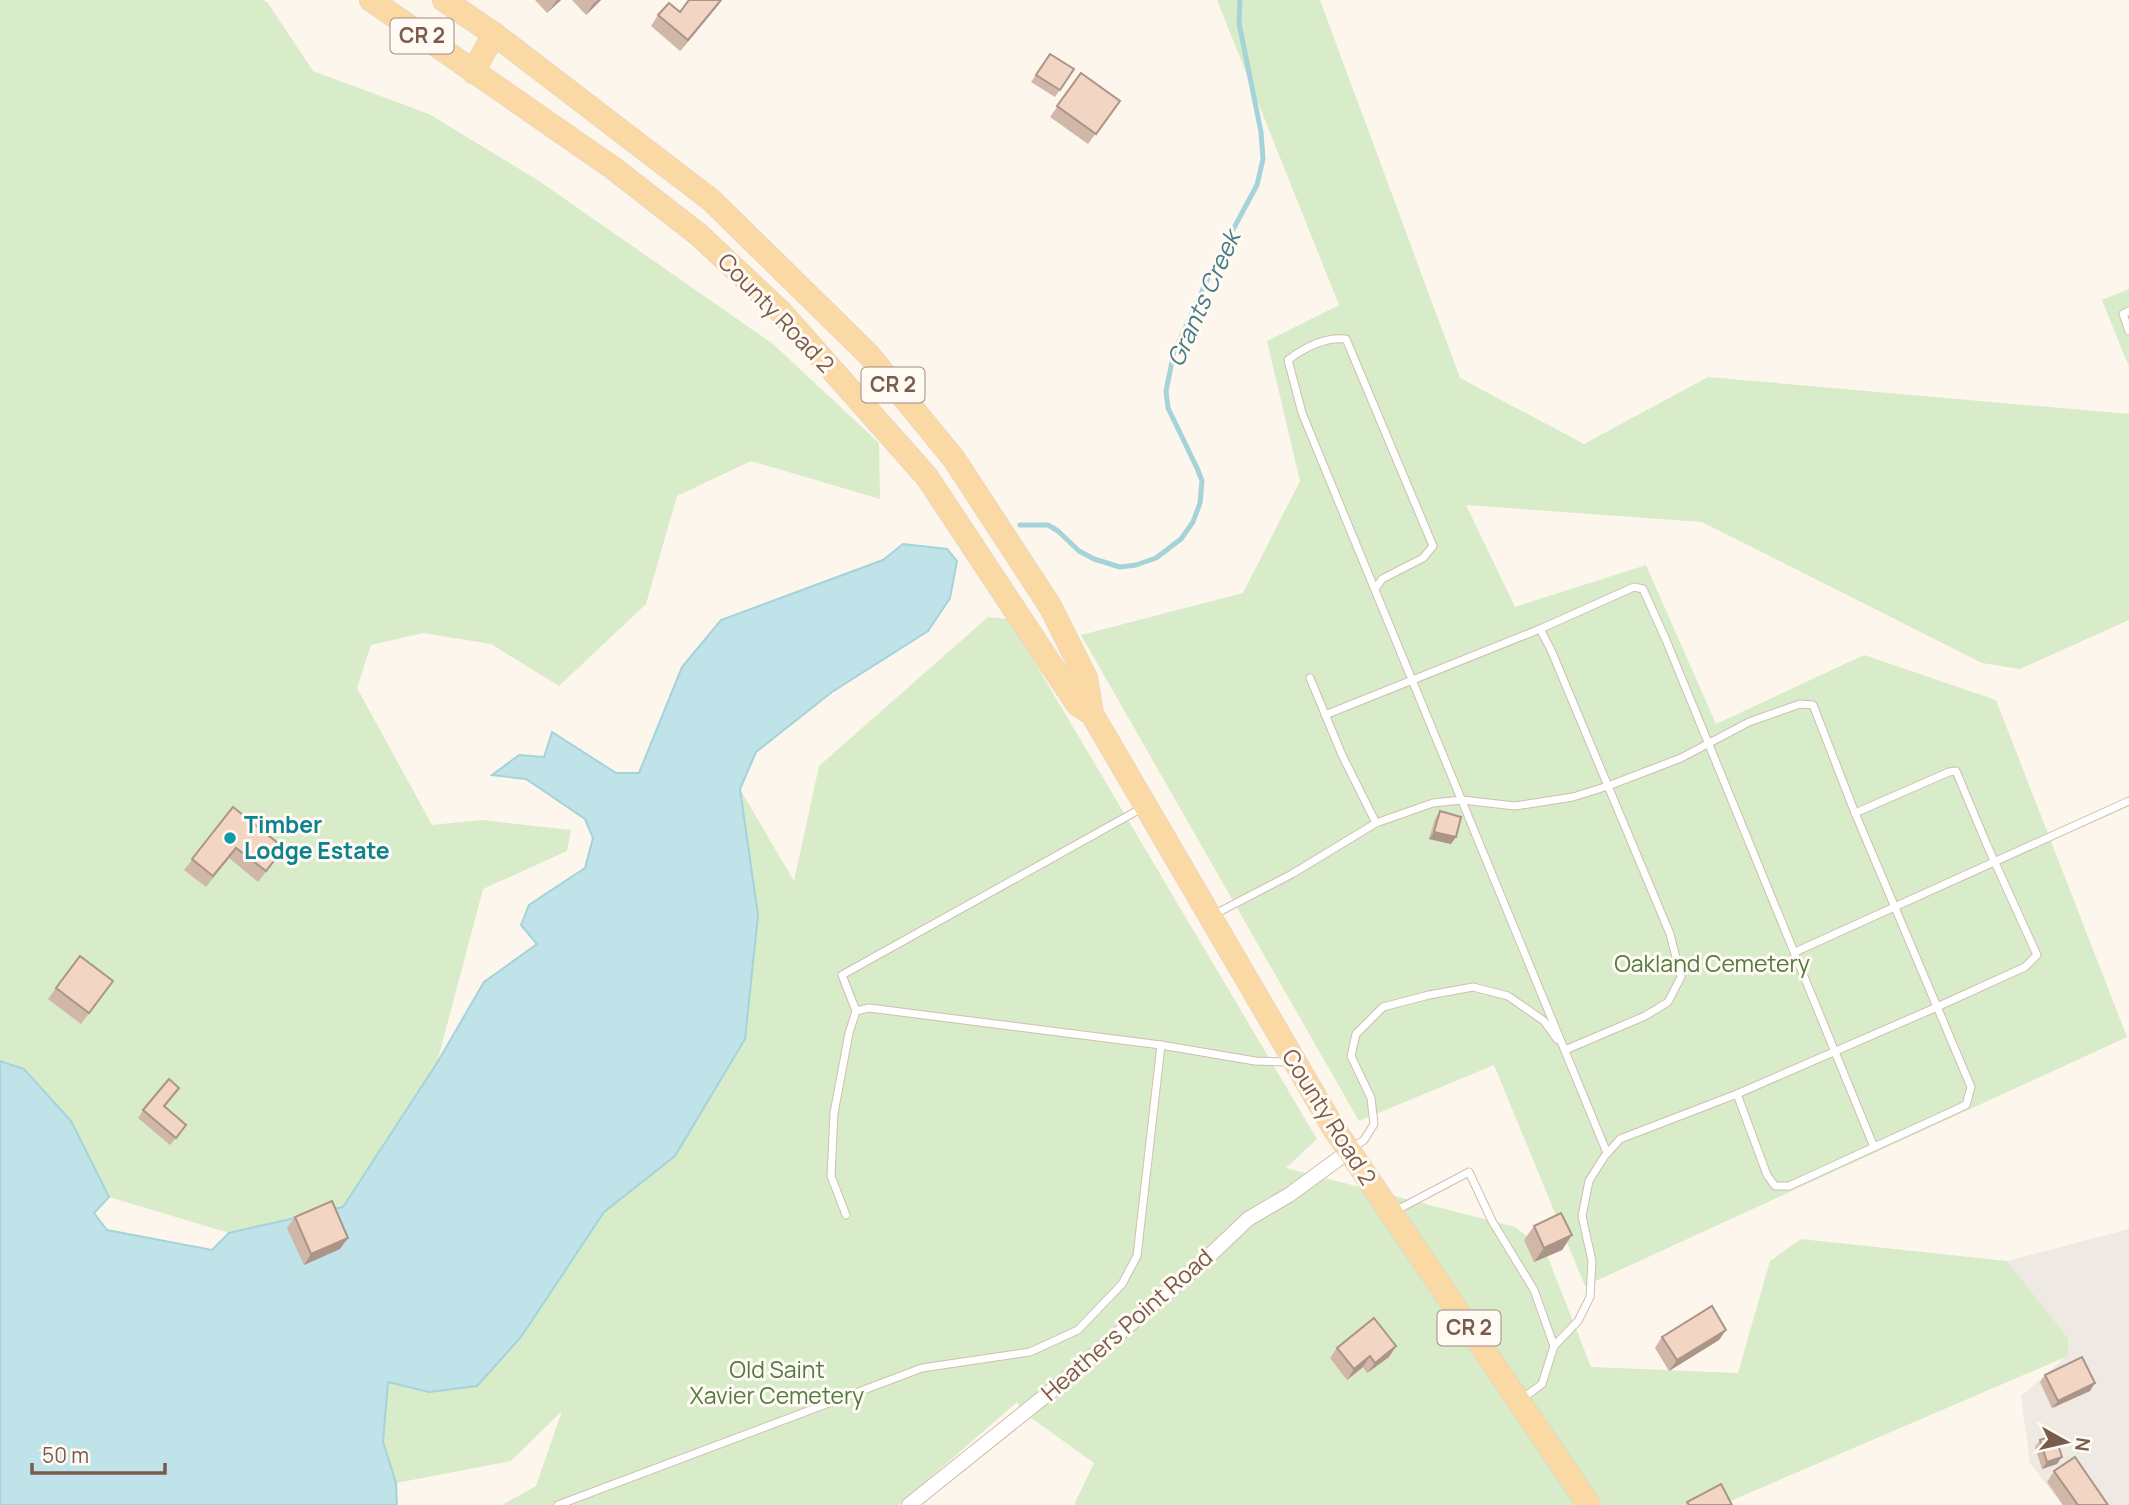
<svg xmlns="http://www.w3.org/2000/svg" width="2129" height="1505" font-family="Manrope,sans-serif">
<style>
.industrial{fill:#efe9e4}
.green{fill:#d8ecc9}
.water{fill:#bfe3e8;stroke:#a5d3da;stroke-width:2}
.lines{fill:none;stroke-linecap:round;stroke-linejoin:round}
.stream{stroke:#a5d3da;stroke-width:5}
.lane-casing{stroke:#d1beb0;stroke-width:9}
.street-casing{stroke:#d1beb0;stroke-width:16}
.primary-casing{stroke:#dad1cd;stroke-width:24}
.lane{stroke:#fff;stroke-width:7}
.street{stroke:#fff;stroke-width:14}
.primary{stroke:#fbd9a5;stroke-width:23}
.wall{fill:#d1b7a8}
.shaded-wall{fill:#aa9588}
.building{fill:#f3d5c3;stroke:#aa9588;stroke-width:2}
.culture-dot{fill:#0f9aa8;stroke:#fffaf3;stroke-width:2.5}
.labels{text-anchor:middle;stroke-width:6;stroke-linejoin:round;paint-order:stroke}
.shield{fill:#fffaf3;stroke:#a28b7f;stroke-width:2}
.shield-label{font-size:21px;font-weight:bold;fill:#7a5c4d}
.street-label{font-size:23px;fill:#7a5c4d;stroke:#fffaf3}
.culture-label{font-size:23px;font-weight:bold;fill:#0d838f;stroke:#fffaf3;text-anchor:start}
.park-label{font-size:23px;fill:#537a41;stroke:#fffaf3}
.water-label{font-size:24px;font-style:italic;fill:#437c86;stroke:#fffaf3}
</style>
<rect width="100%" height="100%" fill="#fdf6ec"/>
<polygon class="industrial" points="2129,1229 2129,1505 2062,1505 2030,1463 2021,1396 2067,1356 2068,1338 2007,1261"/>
<g class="green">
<polygon points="0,0 263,0 268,3 313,71 429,114 539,181 773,344 879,443 880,499 751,461 677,496 646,604 559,686 491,644 423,633 371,645 357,688 432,825 482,820 571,830 567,851 483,889 437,1063 343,1207 229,1233 109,1197 71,1121 24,1069 0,1061"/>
<polygon points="1217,0 1320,0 1460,378 1584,444 1708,377 2129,414 2129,620 2020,669 1982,663 1702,522 1466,505 1515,607 1646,565 1716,724 1864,655 1996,700 2127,1037 1585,1286 1494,1065 1359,1121 1081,635 1243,593 1300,481 1267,341 1339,305"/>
<polygon points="2129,289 2129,367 2102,300"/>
<polygon points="988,617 1009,619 1317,1139 1286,1168 1515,1227 1545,1250 1591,1367 1738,1373 1770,1261 1801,1239 2007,1261 2068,1338 2068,1356 1721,1505 1074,1505 1094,1463 1023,1412 1017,1402 899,1505 502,1505 536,1486 562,1411 511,1461 396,1483 383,1442 388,1381 429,1392 477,1386 521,1337 604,1212 675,1156 745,1039 758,915 740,789 794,881 819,766"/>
</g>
<polygon class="water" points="903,544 947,549 957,561 950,598 928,631 832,692 756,752 740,789 758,915 745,1039 675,1156 604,1212 521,1337 477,1386 429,1392 388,1382 383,1442 396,1483 397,1505 0,1505 0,1061 24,1069 71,1121 109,1197 94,1213 107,1230 212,1250 229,1233 343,1207 437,1063 484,982 537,944 521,925 529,905 585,868 593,838 585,819 526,779 492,775 519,755 544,757 552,732 616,773 639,773 682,667 721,620 883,560"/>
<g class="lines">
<polyline class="stream" points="1020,525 1048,525 1058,531 1079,551 1094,559 1120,567 1136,565 1156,558 1181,539 1193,522 1200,503 1202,481 1197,468 1168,408 1166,391 1174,352 1214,265 1257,185 1263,159 1261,132 1239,23 1240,0"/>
<defs>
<g id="lane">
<polyline points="2129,311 2123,314 2129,331"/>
<path d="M1375 589 1382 579 1423 558 1433 546 1346 339C1325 337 1305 347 1288 360L1302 413 1607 1153"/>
<polyline points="1540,629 1551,650 1670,934 1681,977 1668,1002 1645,1016 1565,1050 1564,1048"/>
<polyline points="1310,678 1342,755 1376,823"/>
<polyline points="1325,715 1540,629 1634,587 1643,589 1666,640 1874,1147"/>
<polyline points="1213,915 1292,874 1376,823 1433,803 1462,800 1515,806 1573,797 1608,786 1681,758 1749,722 1800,704 1813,705 1855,813 1971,1087 1966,1105 1789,1186 1775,1186 1767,1175 1737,1094"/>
<polyline points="1795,952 2129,801"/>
<polyline points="856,1011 869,1008 1161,1045 1255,1061 1290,1062"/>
<polyline points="1352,1148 1364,1140 1374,1124 1371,1098 1351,1056 1356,1034 1383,1007 1429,995 1473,987 1508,996 1544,1021 1557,1039"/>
<polyline points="1393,1212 1469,1172 1492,1221 1534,1290 1554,1346 1542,1384 1522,1399"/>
<polyline points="846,1215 831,1176 834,1113 849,1033 856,1011 842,975 1142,808"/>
<polyline points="1554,1346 1578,1321 1590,1297 1592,1261 1582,1216 1589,1181 1604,1157 1620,1139 1737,1094 1937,1007 2025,967 2037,955 1987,845 1956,771 1949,772 1855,813"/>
<polyline points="558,1505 922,1368 1030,1352 1078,1330 1122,1284 1137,1256 1161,1045"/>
</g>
<polyline id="street" points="909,1505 1055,1388 1203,1262 1248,1219 1289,1195 1349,1151"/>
<g id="primary">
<polyline points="371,0 613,168 699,235 780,311 927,477 1077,704 1092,714"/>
<polyline points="444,0 494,34 711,200 868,354 954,459 1050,606 1086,678 1092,714 1333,1127 1589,1505"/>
<polyline points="473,72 494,34"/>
</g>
</defs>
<use href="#lane" class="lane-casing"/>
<use href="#street" class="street-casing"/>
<use href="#primary" class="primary-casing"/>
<use href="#lane" class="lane"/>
<use href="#street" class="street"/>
<use href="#primary" class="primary"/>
</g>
<g class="wall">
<polygon points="535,0 561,0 547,13"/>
<polygon points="572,0 601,0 586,15"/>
<polygon points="719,4 680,51 651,26 658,15"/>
<polygon points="1050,54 1074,69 1055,97 1031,82"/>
<polygon points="1081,73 1120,101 1088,144 1050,117"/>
<polygon points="233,807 276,859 258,882 229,858 206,887 184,870"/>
<polygon points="1440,811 1451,844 1429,839 1435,819"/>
<polygon points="113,981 81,1024 48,999 56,988"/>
<polygon points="174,1095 165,1107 181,1132 170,1145 138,1118 143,1110"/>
<polygon points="295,1217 340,1249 304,1265 287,1228"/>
<polygon points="1534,1226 1572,1235 1562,1250 1534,1262 1524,1240"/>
<polygon points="1726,1330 1719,1340 1669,1371 1655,1348 1662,1337"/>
<polygon points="1396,1346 1389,1357 1367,1373 1363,1367 1347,1380 1330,1358 1337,1348"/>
<polygon points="2045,1375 2090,1391 2052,1408 2040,1382"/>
<polygon points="2040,1440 2057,1464 2042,1469 2035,1447"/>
<polygon points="2054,1471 2108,1505 2063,1505 2047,1482"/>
</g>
<g class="shaded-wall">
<polygon points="557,0 561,0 547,13 555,3"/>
<polygon points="598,0 601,0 586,15 593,4"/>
<polygon points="721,0 719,4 680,51 688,40"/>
<polygon points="1434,832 1456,837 1451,844 1429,839"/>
<polygon points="1572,1235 1562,1250 1534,1262 1544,1248"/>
<polygon points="348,1238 340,1249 304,1265 311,1254"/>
<polygon points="1726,1330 1719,1340 1669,1371 1677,1360"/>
<polygon points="1396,1346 1389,1357 1367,1373 1375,1363"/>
<polygon points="1370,1356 1363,1367 1347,1380 1354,1369"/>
<polygon points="2095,1383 2090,1391 2052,1408 2058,1401"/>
<polygon points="2062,1457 2057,1464 2042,1469 2047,1462"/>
</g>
<g class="building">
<polygon points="689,0 721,0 688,40 658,15 669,3 680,12"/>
<polygon points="1050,54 1074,69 1060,90 1036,75"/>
<polygon points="1081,73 1120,101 1096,134 1057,106"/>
<polygon points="233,807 284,848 266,871 236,848 213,876 192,859"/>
<polygon points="1440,811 1461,817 1456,837 1434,832"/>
<polygon points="80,956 113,981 89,1013 56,988"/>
<polygon points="169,1079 179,1088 164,1106 186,1125 176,1138 143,1110"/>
<polygon points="332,1201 348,1238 311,1254 295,1217"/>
<polygon points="1561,1213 1572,1235 1544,1248 1534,1226"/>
<polygon points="1712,1306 1726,1330 1677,1360 1662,1337"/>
<polygon points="1374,1318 1396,1346 1375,1363 1370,1356 1354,1369 1337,1348"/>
<polygon points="2082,1357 2095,1383 2058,1401 2045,1375"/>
<polygon points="2055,1435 2062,1457 2047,1462 2040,1440"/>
<polygon points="2075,1457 2108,1505 2078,1505 2054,1471"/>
<polygon points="1721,1484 1732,1505 1689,1505 1687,1502"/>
</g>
<circle class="culture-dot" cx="230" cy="838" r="7"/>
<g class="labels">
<g class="shield">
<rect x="390.5" y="18.5" width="63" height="35" rx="5"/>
<rect x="861.5" y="367.5" width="63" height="35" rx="5"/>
<rect x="1437.5" y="1310.5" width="63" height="35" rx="5"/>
</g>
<g class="shield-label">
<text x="422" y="43">CR 2</text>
<text x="893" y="392">CR 2</text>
<text x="1469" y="1335">CR 2</text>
</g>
<g class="street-label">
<text transform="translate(776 313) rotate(46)" y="8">County Road 2</text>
<text transform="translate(1329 1117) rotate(58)" y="8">County Road 2</text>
<text transform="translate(1127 1325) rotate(-41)" y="8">Heathers Point Road</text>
</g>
<g class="culture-label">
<text x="244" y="833">Timber<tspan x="244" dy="26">Lodge Estate</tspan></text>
</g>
<g class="park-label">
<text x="1712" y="972">Oakland Cemetery</text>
<text x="777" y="1378">Old Saint<tspan x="777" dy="26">Xavier Cemetery</tspan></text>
</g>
<g class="water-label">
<text transform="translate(1204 299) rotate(-66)" y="8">Grants Creek</text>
</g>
</g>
<g transform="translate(2066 1442) rotate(98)" stroke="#fffaf3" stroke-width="5" paint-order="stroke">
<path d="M0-5L12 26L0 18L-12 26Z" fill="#7a5c4d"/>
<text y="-10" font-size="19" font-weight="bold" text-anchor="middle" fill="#7a5c4d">N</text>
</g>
<path d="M32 1463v10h133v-10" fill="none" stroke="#7a5c4d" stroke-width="3.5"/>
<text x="42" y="1463" font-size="21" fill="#7a5c4d" stroke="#fffaf3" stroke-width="5" paint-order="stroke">50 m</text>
</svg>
